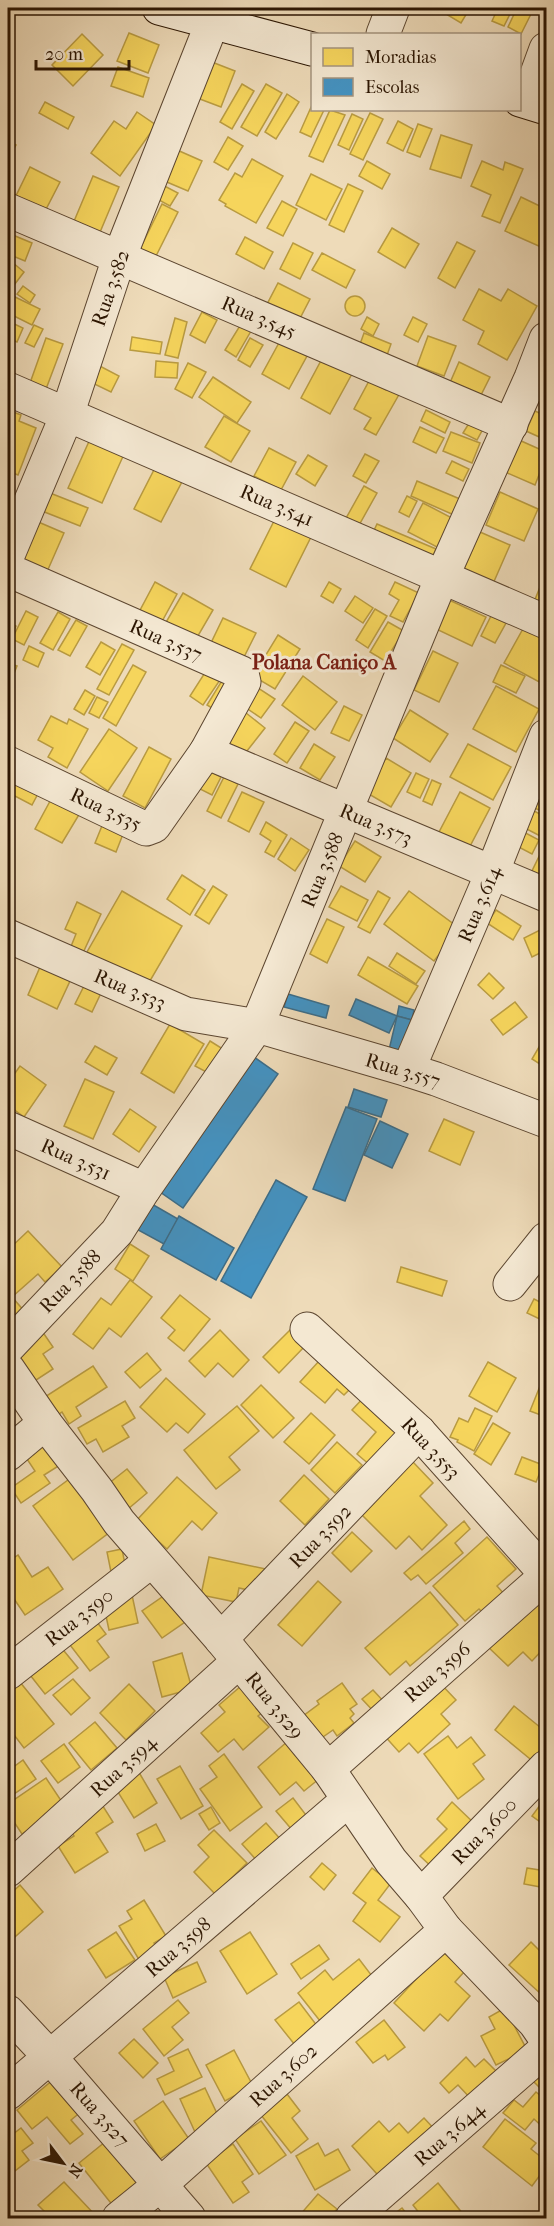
<svg xmlns="http://www.w3.org/2000/svg" width="554" height="2226" font-family="'IM FELL French Canon',serif">
<style>
.homes{fill:#f6d55c;stroke:#b99b41;stroke-width:1.5}
.schools{fill:#4393c3;stroke:#3c6d89;stroke-width:1.5}
.lines{fill:none;stroke-linecap:round;stroke-linejoin:round}
.street-casing{stroke:#5c4630;stroke-width:35}
.secondary-casing{stroke:#2b1502;stroke-width:35}
.street{stroke:#f4e8d2;stroke-width:33}
.secondary{stroke:#f4e8d2;stroke-width:33}
.labels{text-anchor:middle;stroke-width:6;stroke-linejoin:round;paint-order:stroke}
.street-label{font-size:20px;fill:#2b1502;stroke:#f4e8d2}
.neighbourhood-label{font-size:21px;font-weight:bold;fill:#7a1f14;stroke:#f4e8d2}
</style>
<rect width="100%" height="100%" fill="#eedbb9"/>
<filter id="stains"><feTurbulence type="fractalNoise" baseFrequency=".00333" numOctaves="4"/><feColorMatrix values="0 0 0 0 .2 0 0 0 0 .09 0 0 0 0 .02 0 0 0 .5 -.17"/></filter>
<radialGradient id="worn" r=".72"><stop offset=".6" stop-color="#630" stop-opacity="0"/><stop offset="1" stop-color="#630" stop-opacity=".3"/></radialGradient>
<g class="homes">
<polygon points="436,8 470,8 461,23"/>
<polygon points="498,8 513,8 504,26 492,21"/>
<polygon points="517,8 534,8 521,34 508,27"/>
<polygon points="129,33 159,45 148,73 117,61"/>
<polygon points="82,34 103,55 73,86 52,65"/>
<polygon points="199,57 235,71 221,107 184,93"/>
<polygon points="118,67 149,78 143,97 111,86"/>
<polygon points="242,84 254,91 232,129 220,122"/>
<polygon points="266,84 282,93 257,136 241,127"/>
<polygon points="287,94 299,102 276,139 265,132"/>
<polygon points="45,102 74,117 68,129 39,113"/>
<polygon points="312,105 312,110 324,110 311,137 300,132"/>
<polygon points="330,110 345,115 323,162 309,156"/>
<polygon points="137,112 156,125 120,176 91,153 114,121 126,129"/>
<polygon points="370,113 383,119 363,160 350,154"/>
<polygon points="352,114 363,119 349,150 338,145"/>
<polygon points="398,121 413,129 403,151 387,143"/>
<polygon points="418,124 432,129 420,157 407,152"/>
<polygon points="441,135 472,145 461,178 430,169"/>
<polygon points="228,137 243,146 228,170 214,162"/>
<polygon points="8,140 16,145 8,159"/>
<polygon points="168,146 202,161 188,191 155,177"/>
<polygon points="252,159 283,176 256,223 225,206 226,204 219,200 235,173 242,177"/>
<polygon points="367,161 390,174 382,189 359,176"/>
<polygon points="482,161 503,170 505,162 523,169 500,223 482,216 491,195 471,186"/>
<polygon points="30,167 60,182 42,217 13,202"/>
<polygon points="311,174 342,189 326,220 296,205"/>
<polygon points="93,176 119,187 98,237 72,226"/>
<polygon points="153,180 178,193 170,206 146,193"/>
<polygon points="348,184 363,191 344,232 329,225"/>
<polygon points="521,197 546,209 546,234 541,247 505,231"/>
<polygon points="282,201 297,209 283,236 267,228"/>
<polygon points="162,204 178,212 156,256 140,249"/>
<polygon points="392,228 419,244 405,268 378,252"/>
<polygon points="8,233 32,243 25,261 8,254"/>
<polygon points="245,237 273,252 264,269 236,254"/>
<polygon points="457,242 475,251 455,288 438,278"/>
<polygon points="293,243 313,253 300,279 280,269"/>
<polygon points="322,253 355,270 346,288 312,270"/>
<polygon points="12,262 24,272 8,293 8,268"/>
<polygon points="278,283 310,299 296,326 264,310"/>
<polygon points="23,286 35,295 30,303 17,294"/>
<polygon points="479,289 501,301 508,289 537,306 507,360 478,344 484,331 463,320"/>
<polygon points="11,295 40,309 32,325 8,313 8,302"/>
<circle cx="355" cy="306" r="10"/>
<polygon points="202,312 217,320 205,343 190,335"/>
<polygon points="367,317 379,324 373,336 361,329"/>
<polygon points="413,317 427,324 418,342 404,335"/>
<polygon points="175,318 187,322 178,358 165,355"/>
<polygon points="8,321 23,328 17,342 8,338"/>
<polygon points="241,324 251,331 236,357 225,350"/>
<polygon points="34,325 43,329 34,347 25,343"/>
<polygon points="364,333 391,344 386,358 359,347"/>
<polygon points="428,336 456,346 444,376 417,366"/>
<polygon points="132,337 162,342 160,354 130,350"/>
<polygon points="46,338 63,344 46,389 30,383"/>
<polygon points="250,338 263,345 250,367 238,360"/>
<polygon points="280,341 307,356 289,389 262,374"/>
<polygon points="324,355 353,372 330,414 301,398"/>
<polygon points="156,361 178,363 177,378 155,377"/>
<polygon points="459,362 490,377 479,399 449,385"/>
<polygon points="94,363 119,376 111,392 86,380"/>
<polygon points="188,363 206,372 192,398 175,389"/>
<polygon points="213,377 251,402 237,423 199,397"/>
<polygon points="369,381 386,390 390,384 401,391 376,435 364,429 371,418 354,409"/>
<polygon points="8,410 21,415 19,421 36,428 18,475 8,471"/>
<polygon points="426,410 450,422 445,433 421,421"/>
<polygon points="535,411 546,416 546,440 526,431"/>
<polygon points="224,416 250,431 231,462 205,447"/>
<polygon points="471,420 484,427 477,440 463,433"/>
<polygon points="420,427 444,438 436,453 413,442"/>
<polygon points="451,432 480,443 472,463 443,451"/>
<polygon points="91,437 125,452 102,503 68,488"/>
<polygon points="519,440 546,452 546,457 535,485 505,472"/>
<polygon points="269,448 296,462 281,490 254,476"/>
<polygon points="365,454 379,461 366,483 353,476"/>
<polygon points="308,455 327,466 315,486 296,474"/>
<polygon points="452,461 469,469 463,481 446,473"/>
<polygon points="158,462 185,476 161,522 134,509"/>
<polygon points="417,481 460,499 454,515 411,496"/>
<polygon points="364,486 377,493 358,527 345,520"/>
<polygon points="500,492 538,509 524,541 486,525"/>
<polygon points="50,493 88,508 80,526 42,511"/>
<polygon points="407,496 417,501 409,517 399,512"/>
<polygon points="423,503 452,518 437,547 408,532"/>
<polygon points="278,513 314,531 286,587 250,569"/>
<polygon points="36,521 64,533 46,574 18,561"/>
<polygon points="377,524 436,549 428,567 369,541"/>
<polygon points="480,532 510,545 492,586 462,573"/>
<polygon points="155,582 177,594 160,625 138,614"/>
<polygon points="329,582 341,589 333,603 321,596"/>
<polygon points="395,582 419,593 403,622 390,616 399,600 389,594"/>
<polygon points="542,582 546,584 546,608 534,602"/>
<polygon points="183,593 213,610 195,641 165,624"/>
<polygon points="355,596 373,608 363,623 345,611"/>
<polygon points="447,599 486,617 472,646 434,628"/>
<polygon points="375,609 387,616 368,648 356,640"/>
<polygon points="26,611 38,617 24,645 12,639"/>
<polygon points="58,612 70,619 53,650 40,643"/>
<polygon points="491,616 506,623 495,643 481,636"/>
<polygon points="223,618 256,633 242,661 210,645"/>
<polygon points="76,620 87,626 70,656 58,650"/>
<polygon points="8,622 16,626 8,644"/>
<polygon points="388,622 404,631 385,661 370,652"/>
<polygon points="524,627 546,638 546,678 543,684 504,663"/>
<polygon points="278,635 300,649 275,689 253,676"/>
<polygon points="101,642 115,650 100,675 86,667"/>
<polygon points="122,644 134,650 109,695 97,689"/>
<polygon points="29,646 44,653 38,667 23,660"/>
<polygon points="433,651 458,663 439,702 414,690"/>
<polygon points="8,663 17,666 9,686 8,686"/>
<polygon points="133,665 146,672 116,726 103,718"/>
<polygon points="501,665 525,676 516,693 493,682"/>
<polygon points="206,671 220,680 203,705 190,696"/>
<polygon points="303,676 337,702 315,730 282,705"/>
<polygon points="223,679 236,686 220,713 207,705"/>
<polygon points="252,684 275,699 261,718 239,703"/>
<polygon points="496,686 539,709 516,752 473,729"/>
<polygon points="85,690 95,696 84,715 74,709"/>
<polygon points="97,697 108,702 99,718 89,713"/>
<polygon points="344,706 362,715 349,741 331,733"/>
<polygon points="241,709 265,728 243,756 220,737"/>
<polygon points="410,710 448,734 430,762 393,738"/>
<polygon points="51,716 67,724 69,719 88,729 67,768 48,757 53,748 38,740"/>
<polygon points="295,722 309,731 287,763 274,754"/>
<polygon points="109,729 137,748 108,791 80,772"/>
<polygon points="314,744 335,757 320,780 300,768"/>
<polygon points="468,744 511,767 493,800 450,777"/>
<polygon points="149,747 171,759 145,808 123,796"/>
<polygon points="386,758 411,773 391,807 367,793"/>
<polygon points="8,770 41,788 32,805 15,796 8,810"/>
<polygon points="207,770 221,777 212,795 198,788"/>
<polygon points="416,773 429,779 420,798 407,792"/>
<polygon points="224,777 238,784 221,818 207,811"/>
<polygon points="432,780 441,784 432,805 423,801"/>
<polygon points="529,790 546,798 546,813 523,803"/>
<polygon points="55,792 83,808 62,843 35,829"/>
<polygon points="242,792 264,802 249,832 228,821"/>
<polygon points="460,792 490,808 468,850 438,834"/>
<polygon points="524,806 546,817 546,839 515,823"/>
<polygon points="106,816 127,824 116,852 95,843"/>
<polygon points="266,822 287,835 274,857 265,852 271,841 260,834"/>
<polygon points="516,828 539,840 532,854 509,842"/>
<polygon points="291,838 309,850 295,871 278,859"/>
<polygon points="355,841 381,857 365,882 339,866"/>
<polygon points="546,842 546,883 530,875"/>
<polygon points="182,875 205,890 190,915 167,899"/>
<polygon points="213,886 227,895 209,924 195,915"/>
<polygon points="341,886 368,900 357,921 329,907"/>
<polygon points="122,891 182,926 147,986 87,952"/>
<polygon points="378,891 390,898 370,933 358,927"/>
<polygon points="409,891 459,928 434,961 384,924"/>
<polygon points="77,902 101,914 82,955 70,949 76,934 65,929"/>
<polygon points="496,910 521,926 513,940 487,923"/>
<polygon points="327,919 344,927 327,963 310,954"/>
<polygon points="542,929 546,939 546,950 532,957 524,938"/>
<polygon points="397,953 425,971 416,984 389,966"/>
<polygon points="368,957 418,986 407,1004 358,975"/>
<polygon points="40,967 70,981 57,1009 28,995"/>
<polygon points="489,973 504,988 493,999 478,985"/>
<polygon points="85,984 101,993 92,1012 75,1004"/>
<polygon points="515,1002 527,1017 503,1035 491,1020"/>
<polygon points="170,1024 204,1044 174,1093 141,1073"/>
<polygon points="546,1035 546,1068 532,1059"/>
<polygon points="210,1041 226,1051 212,1075 195,1066"/>
<polygon points="95,1046 117,1058 107,1075 85,1062"/>
<polygon points="20,1066 46,1085 24,1117 8,1105 8,1083"/>
<polygon points="85,1079 114,1092 93,1139 64,1126"/>
<polygon points="130,1109 156,1127 139,1152 113,1134"/>
<polygon points="444,1119 474,1132 460,1165 429,1151"/>
<polygon points="28,1231 62,1267 45,1282 38,1274 12,1297 26,1313 8,1331 8,1250"/>
<polygon points="130,1244 149,1256 133,1281 115,1269"/>
<polygon points="401,1267 447,1281 442,1296 397,1282"/>
<polygon points="130,1280 152,1297 121,1337 109,1328 93,1349 73,1334 101,1298 111,1305"/>
<polygon points="180,1295 210,1319 184,1351 168,1338 175,1330 161,1318"/>
<polygon points="534,1299 546,1305 546,1322 527,1313"/>
<polygon points="220,1330 249,1360 233,1377 218,1363 205,1377 189,1361"/>
<polygon points="290,1330 306,1345 279,1373 263,1357"/>
<polygon points="42,1331 53,1347 43,1354 53,1369 30,1384 9,1352"/>
<polygon points="147,1353 161,1370 140,1388 125,1372"/>
<polygon points="319,1361 351,1388 344,1395 337,1389 325,1403 300,1382"/>
<polygon points="488,1362 516,1378 497,1412 469,1396"/>
<polygon points="93,1366 107,1387 76,1407 81,1416 69,1424 62,1412 48,1421 37,1402"/>
<polygon points="166,1378 205,1414 188,1433 176,1423 167,1432 140,1407"/>
<polygon points="542,1381 546,1383 546,1417 530,1411"/>
<polygon points="261,1385 294,1418 273,1438 241,1405"/>
<polygon points="366,1395 404,1430 371,1466 357,1454 376,1432 352,1410"/>
<polygon points="125,1401 135,1418 122,1426 129,1437 103,1452 96,1439 87,1444 78,1428"/>
<polygon points="237,1406 259,1431 229,1457 240,1470 216,1489 184,1450"/>
<polygon points="475,1408 492,1416 474,1451 457,1442 458,1440 450,1437 459,1418 468,1422"/>
<polygon points="311,1413 335,1435 309,1464 284,1442"/>
<polygon points="493,1423 510,1433 491,1465 474,1454"/>
<polygon points="40,1437 60,1465 44,1475 50,1483 21,1503 11,1488 35,1471 21,1450"/>
<polygon points="337,1442 362,1465 335,1493 311,1470"/>
<polygon points="522,1457 543,1465 536,1482 515,1474"/>
<polygon points="413,1462 433,1483 420,1496 447,1525 422,1550 409,1536 396,1549 360,1513"/>
<polygon points="127,1469 147,1493 128,1509 108,1484"/>
<polygon points="76,1474 110,1532 73,1560 33,1506"/>
<polygon points="304,1475 329,1499 305,1525 280,1501"/>
<polygon points="177,1477 217,1513 202,1530 192,1521 167,1549 136,1521"/>
<polygon points="464,1521 470,1529 455,1543 463,1553 426,1584 418,1575 411,1580 404,1573"/>
<polygon points="352,1532 372,1551 351,1572 332,1553"/>
<polygon points="487,1537 516,1569 497,1586 505,1595 484,1614 479,1609 465,1621 433,1586"/>
<polygon points="122,1549 127,1575 112,1577 107,1552"/>
<polygon points="18,1555 32,1577 48,1567 63,1589 25,1615 8,1590 8,1562"/>
<polygon points="209,1557 266,1569 261,1593 239,1588 236,1602 201,1595"/>
<polygon points="318,1581 341,1602 302,1646 278,1625"/>
<polygon points="430,1592 458,1625 410,1666 406,1661 390,1675 365,1648"/>
<polygon points="132,1595 138,1623 109,1630 103,1602"/>
<polygon points="165,1595 185,1622 162,1638 142,1611"/>
<polygon points="543,1597 546,1600 546,1646 532,1661 523,1652 508,1666 485,1644"/>
<polygon points="91,1614 106,1634 97,1641 109,1657 90,1671 67,1641"/>
<polygon points="55,1640 78,1668 45,1694 23,1666"/>
<polygon points="182,1653 192,1689 162,1697 153,1662"/>
<polygon points="15,1676 54,1724 24,1748 8,1727 8,1683"/>
<polygon points="73,1679 90,1698 71,1715 53,1695"/>
<polygon points="439,1682 456,1700 441,1714 450,1724 418,1753 409,1743 399,1752 382,1733"/>
<polygon points="342,1683 357,1704 350,1709 354,1714 350,1718 354,1723 337,1736 333,1730 320,1739 303,1716 319,1704 317,1701"/>
<polygon points="129,1684 155,1711 126,1740 100,1713"/>
<polygon points="241,1686 263,1712 258,1716 269,1727 243,1750 234,1739 218,1752 201,1733 225,1712 219,1705"/>
<polygon points="373,1690 386,1704 376,1714 362,1699"/>
<polygon points="514,1706 546,1732 546,1749 535,1763 495,1730"/>
<polygon points="95,1722 117,1748 91,1770 69,1743"/>
<polygon points="448,1736 457,1748 471,1737 485,1755 473,1764 484,1779 458,1799 424,1754"/>
<polygon points="288,1741 319,1779 304,1791 296,1782 280,1795 258,1767"/>
<polygon points="64,1744 80,1767 58,1783 41,1761"/>
<polygon points="224,1754 262,1807 230,1831 200,1789 217,1777 209,1766"/>
<polygon points="23,1760 36,1779 8,1798 8,1771"/>
<polygon points="180,1766 203,1806 181,1819 157,1779"/>
<polygon points="137,1769 157,1803 134,1818 113,1784"/>
<polygon points="46,1778 64,1805 22,1834 8,1813 8,1804"/>
<polygon points="546,1797 546,1826 532,1816"/>
<polygon points="293,1798 309,1819 293,1831 276,1811"/>
<polygon points="99,1800 113,1822 96,1833 108,1852 75,1873 58,1846 74,1836 65,1821"/>
<polygon points="452,1802 477,1826 435,1870 420,1856 447,1829 437,1819"/>
<polygon points="211,1807 220,1823 209,1830 199,1814"/>
<polygon points="266,1823 282,1841 259,1863 242,1844"/>
<polygon points="156,1824 165,1841 145,1851 137,1834"/>
<polygon points="214,1830 247,1863 215,1894 194,1872 209,1857 198,1845"/>
<polygon points="322,1863 336,1875 324,1890 310,1877"/>
<polygon points="372,1868 391,1883 378,1900 400,1917 380,1942 353,1921 366,1903 353,1893"/>
<polygon points="527,1868 546,1871 546,1888 524,1884"/>
<polygon points="20,1885 43,1912 8,1943 8,1896"/>
<polygon points="144,1900 166,1936 154,1943 159,1952 141,1963 119,1926 132,1919 127,1911"/>
<polygon points="116,1932 135,1960 106,1978 88,1950"/>
<polygon points="250,1932 277,1974 247,1994 220,1951"/>
<polygon points="531,1942 546,1957 546,1990 542,1995 509,1965"/>
<polygon points="319,1945 329,1959 301,1979 291,1964"/>
<polygon points="442,1951 464,1972 455,1982 470,1996 448,2021 440,2014 424,2031 394,2003"/>
<polygon points="359,1959 372,1976 353,1990 360,1997 324,2026 298,1993 325,1970 333,1980"/>
<polygon points="197,1962 206,1982 173,1998 164,1977"/>
<polygon points="178,2000 189,2013 172,2027 183,2040 164,2056 143,2029"/>
<polygon points="299,2002 318,2027 295,2045 275,2020"/>
<polygon points="505,2008 527,2050 496,2065 481,2036 495,2029 489,2017"/>
<polygon points="384,2020 405,2047 388,2060 385,2055 373,2063 356,2042"/>
<polygon points="134,2039 158,2063 143,2078 119,2053"/>
<polygon points="188,2049 202,2077 165,2095 157,2079 174,2071 168,2058"/>
<polygon points="234,2050 253,2086 225,2101 206,2065"/>
<polygon points="466,2057 475,2067 484,2059 499,2074 472,2100 458,2085 449,2093 440,2083"/>
<polygon points="546,2063 546,2094 531,2079"/>
<polygon points="54,2079 82,2111 71,2120 83,2134 70,2144 47,2117 32,2129 17,2110"/>
<polygon points="205,2088 220,2120 195,2132 180,2099"/>
<polygon points="536,2092 546,2100 546,2130 534,2119 525,2130 503,2113 514,2100 523,2107"/>
<polygon points="287,2094 300,2111 292,2118 308,2139 291,2153 261,2115"/>
<polygon points="163,2101 189,2139 160,2159 134,2121"/>
<polygon points="424,2118 437,2132 384,2182 352,2146 379,2121 389,2132 399,2123 408,2133"/>
<polygon points="505,2119 536,2143 531,2149 546,2161 546,2167 532,2186 483,2147"/>
<polygon points="261,2121 286,2155 259,2174 235,2139"/>
<polygon points="21,2128 33,2143 22,2151 29,2160 11,2174 8,2171 8,2135 9,2137"/>
<polygon points="105,2142 140,2186 114,2207 79,2163"/>
<polygon points="318,2143 325,2156 338,2149 350,2170 315,2190 296,2156"/>
<polygon points="233,2144 253,2174 242,2182 249,2192 233,2203 206,2163"/>
<polygon points="64,2182 97,2217 95,2218 51,2218 38,2205"/>
<polygon points="438,2183 463,2214 458,2218 423,2218 413,2205"/>
<polygon points="318,2194 337,2209 329,2218 302,2218 299,2216"/>
<polygon points="402,2208 410,2218 389,2218"/>
</g>
<g class="schools">
<polygon points="288,994 329,1006 326,1018 284,1007"/>
<polygon points="356,999 397,1016 389,1033 349,1015"/>
<polygon points="399,1006 414,1010 412,1020 397,1016"/>
<polygon points="397,1016 412,1020 405,1053 389,1050"/>
<polygon points="247,1052 278,1074 183,1208 153,1187"/>
<polygon points="354,1089 387,1100 381,1117 348,1107"/>
<polygon points="346,1107 377,1119 345,1201 313,1189"/>
<polygon points="380,1121 408,1134 392,1168 364,1155"/>
<polygon points="276,1180 307,1197 251,1298 221,1281"/>
<polygon points="143,1199 178,1219 164,1244 129,1225"/>
<polygon points="179,1216 234,1248 216,1280 161,1249"/>
</g>
<g class="lines">
<defs>
<g id="street">
<polyline points="383,34 393,8"/>
<polyline points="527,101 546,49"/>
<polyline points="8,210 511,425"/>
<polyline points="8,389 546,622"/>
<polyline points="8,555 67,415 119,258 218,8"/>
<polyline points="8,570 242,673 244,682 206,752 154,826 146,829 8,763"/>
<polyline points="206,752 546,895"/>
<polyline points="8,936 186,1014 257,1026 408,1070 436,1079 546,1121"/>
<polyline points="408,1070 492,873 546,736"/>
<polyline points="8,1128 144,1189"/>
<polyline points="510,1284 546,1239"/>
<polyline points="307,1329 419,1432 546,1574"/>
<polyline points="8,1347 117,1232 144,1189 257,1026 442,577 531,378 546,339"/>
<polyline points="8,1369 45,1423 97,1490 119,1522 221,1639 328,1769 391,1861 421,1896 446,1930 535,2023 546,2039"/>
<polyline points="8,1454 45,1423"/>
<polyline points="221,1639 419,1432"/>
<polyline points="8,1673 151,1561"/>
<polyline points="328,1769 546,1576"/>
<polyline points="8,1870 239,1661"/>
<polyline points="421,1896 546,1767"/>
<polyline points="8,2012 50,2057 189,2218"/>
<polyline points="8,2093 348,1800"/>
<polyline points="119,2218 161,2184 446,1930"/>
<polyline points="352,2218 546,2049"/>
</g>
<g id="secondary">
<polyline points="159,8 312,49"/>
<polyline points="520,100 546,108"/>
</g>
</defs>
<use href="#street" class="street-casing"/>
<use href="#secondary" class="secondary-casing"/>
<use href="#street" class="street"/>
<use href="#secondary" class="secondary"/>
</g>
<g class="labels">
<g class="street-label">
<text transform="translate(110 288) rotate(-71)" y="7">Rua 3.582</text>
<text transform="translate(259 317) rotate(23)" y="7">Rua 3.545</text>
<text transform="translate(277 505) rotate(23)" y="7">Rua 3.541</text>
<text transform="translate(166 640) rotate(24)" y="7">Rua 3.537</text>
<text transform="translate(106 809) rotate(25)" y="7">Rua 3.535</text>
<text transform="translate(376 824) rotate(23)" y="7">Rua 3.573</text>
<text transform="translate(322 870) rotate(-67)" y="7">Rua 3.588</text>
<text transform="translate(479 904) rotate(-67)" y="7">Rua 3.614</text>
<text transform="translate(130 989) rotate(23)" y="7">Rua 3.533</text>
<text transform="translate(403 1070) rotate(17)" y="7">Rua 3.557</text>
<text transform="translate(76 1159) rotate(24)" y="7">Rua 3.531</text>
<text transform="translate(70 1281) rotate(-46)" y="7">Rua 3.588</text>
<text transform="translate(431 1448) rotate(47)" y="7">Rua 3.553</text>
<text transform="translate(320 1536) rotate(-46)" y="7">Rua 3.592</text>
<text transform="translate(79 1617) rotate(-38)" y="7">Rua 3.590</text>
<text transform="translate(437 1672) rotate(-41)" y="7">Rua 3.596</text>
<text transform="translate(275 1705) rotate(51)" y="7">Rua 3.529</text>
<text transform="translate(123 1766) rotate(-42)" y="7">Rua 3.594</text>
<text transform="translate(484 1831) rotate(-46)" y="7">Rua 3.600</text>
<text transform="translate(178 1947) rotate(-41)" y="7">Rua 3.598</text>
<text transform="translate(283 2075) rotate(-42)" y="7">Rua 3.602</text>
<text transform="translate(100 2114) rotate(49)" y="7">Rua 3.527</text>
<text transform="translate(449 2134) rotate(-41)" y="7">Rua 3.644</text>
</g>
<g class="neighbourhood-label">
<text x="324" y="669">Polana Caniço A</text>
</g>
</g>
<rect width="554" height="2226" fill="none" stroke="#eedbb9" stroke-width="30"/>
<rect x="9" y="9" width="536" height="2208" fill="none" stroke="#2b1502" stroke-width="3"/>
<rect x="15" y="15" width="524" height="2196" fill="none" stroke="#2b1502" stroke-width="1.5"/>
<rect x="311" y="33" width="210" height="78" fill="#f4e8d2" stroke="#a4947f" stroke-width="1.5"/>
<rect x="323" y="48" width="30" height="18" fill="#f6d55c" stroke="#a4947f" stroke-width="1.5"/>
<text x="365" y="63" font-size="18" fill="#2b1502">Moradias</text>
<rect x="323" y="78" width="30" height="18" fill="#4393c3" stroke="#a4947f" stroke-width="1.5"/>
<text x="365" y="93" font-size="18" fill="#2b1502">Escolas</text>
<g transform="translate(63 2163) rotate(122)" stroke="#f4e8d2" stroke-width="4.5" paint-order="stroke">
<path d="M0-4.5L10 22L0 15L-10 22Z" fill="#2b1502"/>
<text y="-9" font-size="16" font-weight="bold" text-anchor="middle" fill="#2b1502">N</text>
</g>
<path d="M36 60v9h93v-9" fill="none" stroke="#2b1502" stroke-width="3"/>
<text x="45" y="60" font-size="18" fill="#2b1502" stroke="#f4e8d2" stroke-width="4.5" paint-order="stroke">20 m</text>
<rect width="100%" height="100%" filter="url(#stains)"/>
<rect width="100%" height="100%" fill="url(#worn)"/>
</svg>
